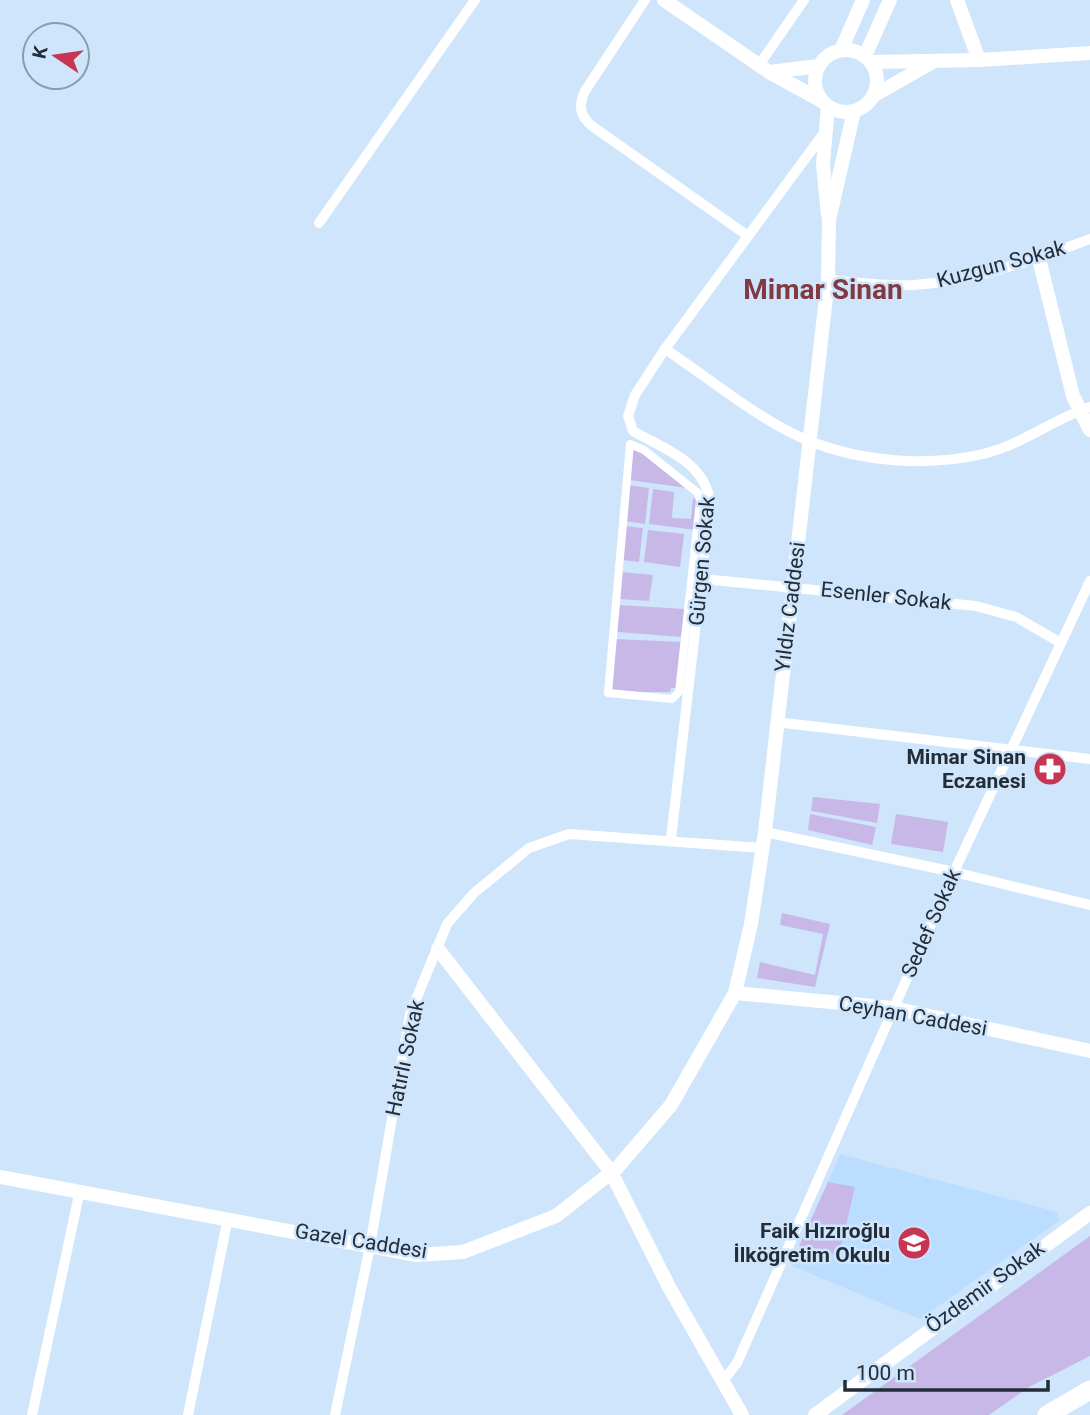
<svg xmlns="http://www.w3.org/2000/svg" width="1090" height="1415" font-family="Roboto,sans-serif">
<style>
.built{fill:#bdf}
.green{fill:#c7b8e8}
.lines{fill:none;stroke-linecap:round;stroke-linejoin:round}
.pedestrian{stroke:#fff;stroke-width:8}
.minor{stroke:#fff;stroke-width:10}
.tertiary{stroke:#fff;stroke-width:14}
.motorway{stroke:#fff;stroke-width:19}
.labels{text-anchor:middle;stroke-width:5;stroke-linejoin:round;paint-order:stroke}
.street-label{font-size:21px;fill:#222d38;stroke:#cfe5fc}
.poi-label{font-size:21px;font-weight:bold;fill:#222d38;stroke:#cfe5fc;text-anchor:end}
.district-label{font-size:28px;font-weight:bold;fill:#813942;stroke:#cfe5fc}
</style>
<rect width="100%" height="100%" fill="#cfe5fc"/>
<polygon class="built" points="840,1154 1057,1212 1059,1221 920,1319 792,1266"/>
<g class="green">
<polygon points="631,447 638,449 687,488 629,480"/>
<polygon points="627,485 649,488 645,524 624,521"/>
<polygon points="653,489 674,492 672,518 691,519 693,498 697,499 696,530 649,524"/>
<polygon points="624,526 643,528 639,562 622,560"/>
<polygon points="648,530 684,534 680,567 644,562"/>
<polygon points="620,572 653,575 649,601 619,599"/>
<polygon points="618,605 685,609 683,637 617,632"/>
<polygon points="615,639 682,642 677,688 671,688 670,692 612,692"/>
<polygon points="813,797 880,804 877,823 811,811"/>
<polygon points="810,814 876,827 872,845 808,830"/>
<polygon points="896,814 948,822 943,852 891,844"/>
<polygon points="782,913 830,924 815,987 757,978 760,962 815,975 823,934 780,925"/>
<polygon points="828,1182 855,1187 839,1255 799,1246"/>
<polygon points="1090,1236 1090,1356 1029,1387 989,1415 842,1415"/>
</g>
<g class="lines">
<polygon class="pedestrian" points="630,444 644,450 698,493 700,501 679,692 672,699 608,693"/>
<g class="minor">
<path d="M645 0 585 91C578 106 580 116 592 126L748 236"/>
<polyline points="759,65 804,0"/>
<polyline points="319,223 475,0"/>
<path d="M828 280C856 282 885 287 914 285 974 281 1034 260 1090 239"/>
<path d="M665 349C709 378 760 421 809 441 862 462 927 467 983 454 1022 445 1053 419 1090 407"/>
<polyline points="703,579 976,606 1016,617 1061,643"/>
<polyline points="776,722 1090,759"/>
<polyline points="765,832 954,872 1090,905"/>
<path d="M671 839 710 502C705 462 664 449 633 431L628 416 635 395 665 349 824 133"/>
<polyline points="723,1381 737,1363 954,872 1090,581"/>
<polyline points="32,1415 80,1190"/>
<polyline points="188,1415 228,1218"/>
<polyline points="335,1415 370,1246 410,1014 447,924 474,893 529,848 569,834 762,848"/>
</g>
<g class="tertiary">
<polyline points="664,0 769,72 822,101"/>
<polyline points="957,0 979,60"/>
<polyline points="841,50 863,0"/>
<circle cx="846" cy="81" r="31"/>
<polyline points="865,56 890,0"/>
<polyline points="871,62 979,60 1090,53"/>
<polyline points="769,72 819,66"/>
<polyline points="873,96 931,63"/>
<polyline points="828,106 823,164 828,215"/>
<polyline points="1039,259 1073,396 1090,430"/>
<polyline points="438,949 611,1172 669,1287 742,1415"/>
<polyline points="735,993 893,1008 1090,1051"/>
<polyline points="0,1177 417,1255 463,1252 556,1216 617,1168 671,1105 735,993 751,924 765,832 828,280 829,220 854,111"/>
<polyline points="815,1415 1090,1213"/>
</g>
<polyline class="motorway" points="1047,1415 1090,1390"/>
</g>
<defs>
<symbol id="pharmacy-disc" viewBox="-11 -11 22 22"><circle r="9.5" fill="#c63653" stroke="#cfe5fc"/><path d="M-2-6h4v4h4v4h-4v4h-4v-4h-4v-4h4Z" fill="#fff"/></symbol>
<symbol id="school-disc" viewBox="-11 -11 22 22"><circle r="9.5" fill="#c63653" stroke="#cfe5fc"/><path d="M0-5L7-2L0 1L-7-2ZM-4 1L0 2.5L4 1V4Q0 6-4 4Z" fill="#fff"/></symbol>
</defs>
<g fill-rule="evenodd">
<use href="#pharmacy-disc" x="1031" y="750" width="38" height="38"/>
<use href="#school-disc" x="895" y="1224" width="38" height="38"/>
</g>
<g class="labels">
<g class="street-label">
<text transform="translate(1001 264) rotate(-15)" y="7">Kuzgun Sokak</text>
<text transform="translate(702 561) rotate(-85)" y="7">Gürgen Sokak</text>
<text transform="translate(886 596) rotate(6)" y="7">Esenler Sokak</text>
<text transform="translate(790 607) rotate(-83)" y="7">Yıldız Caddesi</text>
<text transform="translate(931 923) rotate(-66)" y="7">Sedef Sokak</text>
<text transform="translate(913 1016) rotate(10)" y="7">Ceyhan Caddesi</text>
<text transform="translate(405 1058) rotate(-78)" y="7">Hatırlı Sokak</text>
<text transform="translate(361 1241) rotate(9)" y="7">Gazel Caddesi</text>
<text transform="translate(985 1287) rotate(-36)" y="7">Özdemir Sokak</text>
</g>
<g class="poi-label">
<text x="1026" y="764">Mimar Sinan<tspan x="1026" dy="24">Eczanesi</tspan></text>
<text x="890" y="1238">Faik Hızıroğlu<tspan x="890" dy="24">İlköğretim Okulu</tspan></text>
</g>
<g class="district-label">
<text x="823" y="299">Mimar Sinan</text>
</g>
</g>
<g transform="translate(56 56) rotate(283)"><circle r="33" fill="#cfe5fc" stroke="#8a9bae" stroke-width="2"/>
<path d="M0-5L12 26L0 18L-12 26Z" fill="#c63653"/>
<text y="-10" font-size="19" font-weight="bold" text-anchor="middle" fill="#222d38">K</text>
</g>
<path d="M845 1380v10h203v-10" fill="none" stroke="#222d38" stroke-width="3.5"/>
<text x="856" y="1380" font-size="21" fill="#222d38" stroke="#cfe5fc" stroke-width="5" paint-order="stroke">100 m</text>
</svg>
